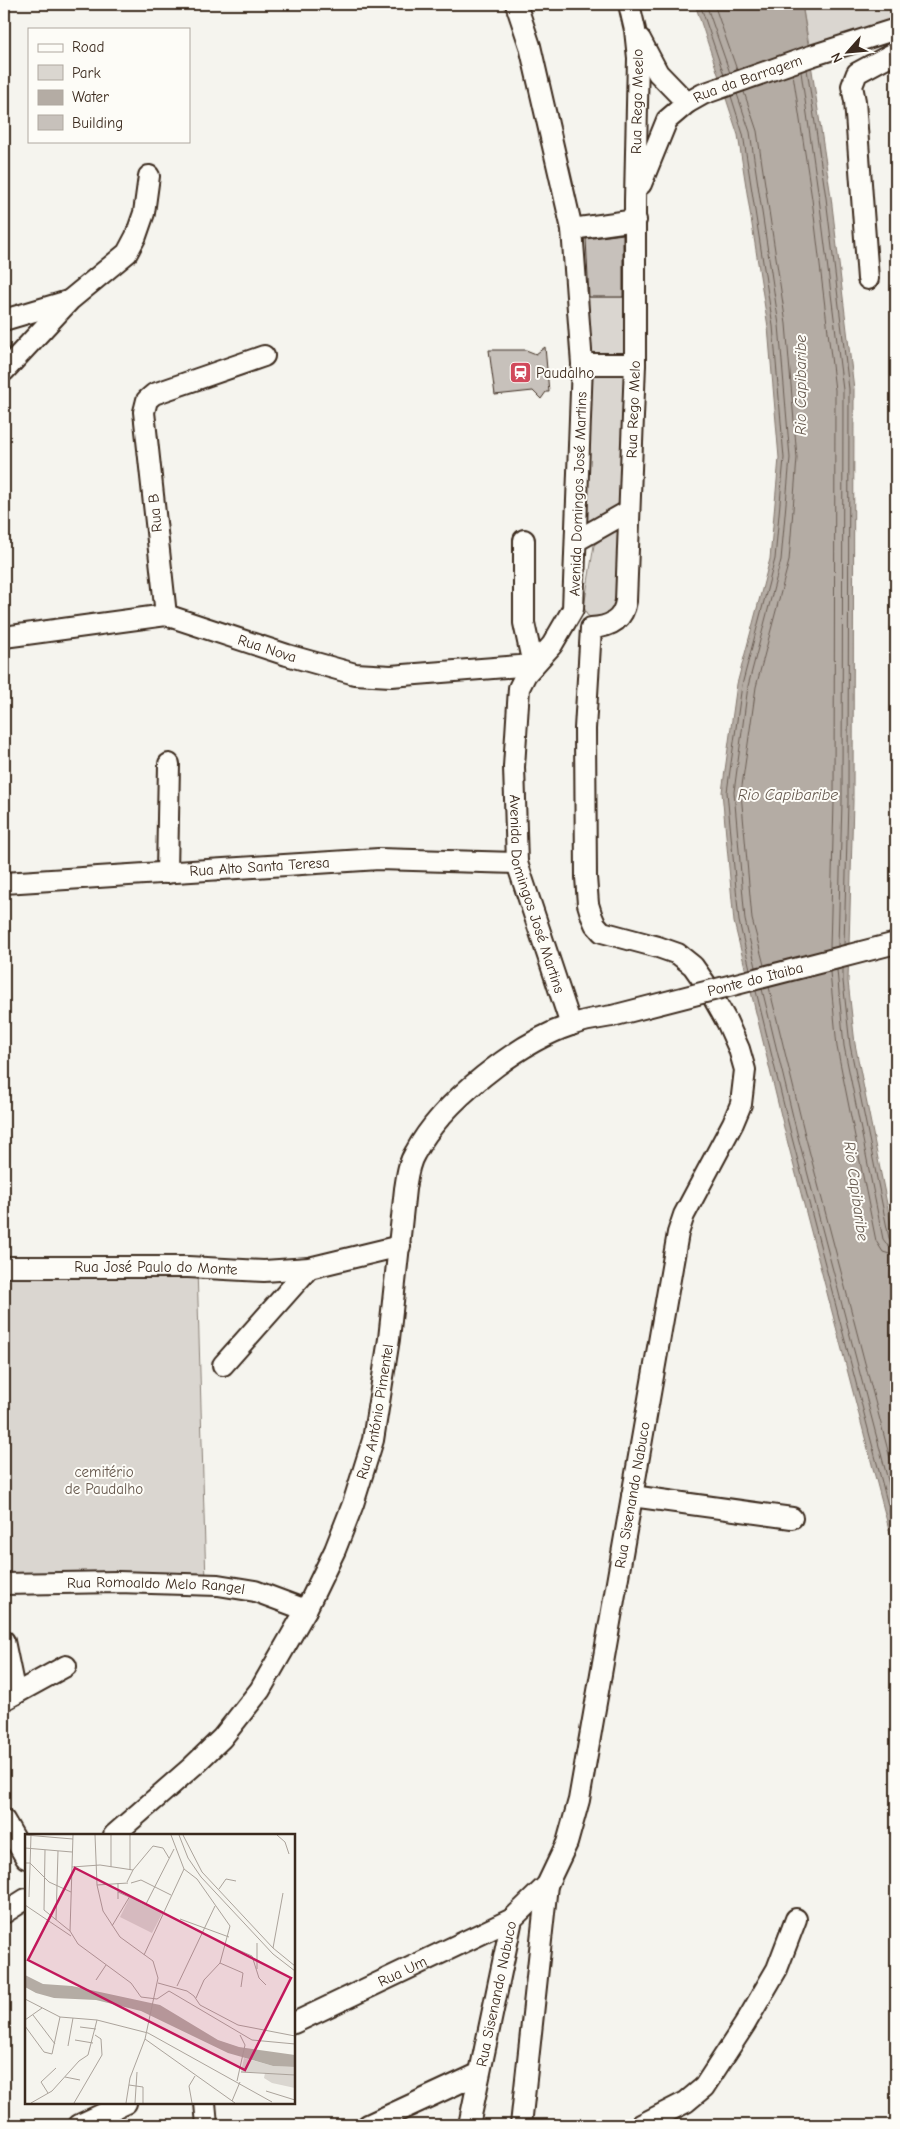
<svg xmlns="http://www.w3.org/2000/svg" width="900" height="2129" font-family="'Comic Neue',sans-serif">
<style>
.green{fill:#dad6d0;stroke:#8a8077}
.water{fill:#b4aca4;stroke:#84786e}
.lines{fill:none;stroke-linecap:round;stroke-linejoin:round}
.shore{stroke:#6b5e54;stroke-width:1}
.building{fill:#c7c1bb;stroke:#3b2a1e}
.minor-casing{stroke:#3b2a1e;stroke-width:24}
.minor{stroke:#fdfcf7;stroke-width:20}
.minor-bridge-casing{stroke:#3b2a1e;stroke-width:24;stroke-linecap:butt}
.minor-bridge{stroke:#fdfcf7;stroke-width:20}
.labels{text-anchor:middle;stroke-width:4;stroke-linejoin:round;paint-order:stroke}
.street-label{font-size:15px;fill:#3b2a1e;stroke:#fdfcf7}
.poi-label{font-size:15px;fill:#3b2a1e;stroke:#fdfcf7;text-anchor:start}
.park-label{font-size:15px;fill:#63554a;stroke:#fdfcf7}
.water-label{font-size:16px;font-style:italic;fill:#65584d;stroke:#fdfcf7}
.inset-road{fill:none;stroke:#aba39b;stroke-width:1}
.view{fill:#c2185b;fill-opacity:0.15;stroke:#c2185b;stroke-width:2.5}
.inset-edge{fill:none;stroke:#3b2a1e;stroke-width:2.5}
</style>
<rect width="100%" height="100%" fill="#f5f4ee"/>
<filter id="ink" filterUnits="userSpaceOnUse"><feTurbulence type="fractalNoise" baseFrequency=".02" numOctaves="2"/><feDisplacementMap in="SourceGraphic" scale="10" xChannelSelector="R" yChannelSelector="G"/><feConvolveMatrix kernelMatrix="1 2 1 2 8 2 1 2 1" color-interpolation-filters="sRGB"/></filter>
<g filter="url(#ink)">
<g class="green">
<polygon points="802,4 896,4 896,29 811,56"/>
<polygon points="586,297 624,297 623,505 586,526"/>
<polygon points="619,527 625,604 614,613 595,620 587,615 584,607 594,545"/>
<polygon points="197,1267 206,1583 4,1580 4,1268"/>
</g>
<polygon class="water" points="695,4 802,4 831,197 854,389 853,802 848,981 855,1044 896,1249 896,1556 786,1136 734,922 722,792 737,684 770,559 779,458 768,327 738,135"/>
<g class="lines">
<g class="shore">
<polyline points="700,4 724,75"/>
<polyline points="706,4 730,73"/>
<polyline points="714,4 737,70"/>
<polyline points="807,69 826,198 849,389 848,802 844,945"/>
<polyline points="801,72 819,198 843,390 842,802 838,946"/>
<polyline points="793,74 812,199 835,390 834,802 830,948"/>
<polyline points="744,92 757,131 786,324 797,458 789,561 756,687 741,793 752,919 764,965"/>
<polyline points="737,94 750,132 779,325 790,458 781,560 748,686 734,792 745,920 756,967"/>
<polyline points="731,96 743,134 773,326 784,458 775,559 742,685 727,792 739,921 750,969"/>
<polyline points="843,968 843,981 850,1045 889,1238 892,1242 896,1242"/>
<polyline points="837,970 844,1046 883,1239 888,1246 896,1249"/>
<polyline points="830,972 837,1047 876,1241 883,1252 896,1256"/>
<polyline points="769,987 804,1131 896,1481"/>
<polyline points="762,989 797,1133 896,1511"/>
<polyline points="756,991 791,1134 896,1536"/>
</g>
</g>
<g class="building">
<polygon points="623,234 623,297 589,297 586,239"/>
<polygon points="545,347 549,392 546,392 541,399 533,391 495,395 489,350 526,350 536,354"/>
</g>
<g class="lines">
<defs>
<g id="minor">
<path id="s1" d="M516 4 530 46 572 229 582 364 573 609 552 645 526 674 519 688 514 767 517 863 571 1025"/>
<polyline points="640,39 658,73 687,103"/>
<path id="s2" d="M641 184 667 120 687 103 703 94 811 56 896 29"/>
<polyline points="572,229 636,220"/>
<polyline points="868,279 855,101 852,86 857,73 896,52"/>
<polyline points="4,320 68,301"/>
<polyline points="582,364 635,364"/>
<polyline points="4,371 70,300 127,253 136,236 144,213 149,176"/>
<polyline points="576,541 629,511"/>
<polyline points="166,615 144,412 147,400 154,394 264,356"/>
<path id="s3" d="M4 637 166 615 287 655 355 674 391 676 533 665 524 623V540"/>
<polyline points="167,873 169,764"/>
<path id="s4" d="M4 883 379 859 517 863"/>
<path id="s5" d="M4 1267H188L264 1271 309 1268 400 1246"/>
<polyline points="223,1365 309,1268"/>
<polyline points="632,1496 792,1518"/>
<path id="s6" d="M4 1584 118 1582 218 1585 255 1591 306 1610"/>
<polyline points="4,1641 15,1694"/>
<polyline points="4,1700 66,1666"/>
<polyline points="4,1820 26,1858"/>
<path id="s7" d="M114 1835 193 1766 222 1738 260 1690 306 1610 335 1550 353 1504 373 1440 389 1339 405 1189C407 1177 408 1164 415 1153 442 1102 517 1043 571 1025 584 1020 599 1018 612 1016"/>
<polyline points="4,1913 26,1899"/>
<path id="s8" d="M294 2023 512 1919"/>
<polyline points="205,2103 207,2125"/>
<polyline points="79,2125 126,2103"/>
<polyline points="368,2125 478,2074"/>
<path id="s9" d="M469 2125 512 1919 547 1885 567 1843 579 1800 678 1233 684 1215 733 1123 741 1104 745 1070 739 1049 727 1022 705 983 693 966 678 954 658 947 602 932 595 924 592 917 588 904 586 877 585 729 591 628C609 627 623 621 626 601L635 364V200L638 58 635 30 629 4"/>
<polyline points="521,2125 547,1885"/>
<polyline points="641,2125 686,2102 704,2087 745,2024 777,1969 796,1919"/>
</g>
</defs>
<use href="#minor" class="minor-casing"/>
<use href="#minor" class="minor"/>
<defs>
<g id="minor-bridge">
<path id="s10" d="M612 1016 896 943"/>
</g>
</defs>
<use href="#minor-bridge" class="minor-bridge-casing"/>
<use href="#minor-bridge" class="minor-bridge"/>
</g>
</g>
<defs>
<symbol id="station-square" viewBox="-11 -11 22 22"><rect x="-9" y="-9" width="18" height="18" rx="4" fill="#d1495b" stroke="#fdfcf7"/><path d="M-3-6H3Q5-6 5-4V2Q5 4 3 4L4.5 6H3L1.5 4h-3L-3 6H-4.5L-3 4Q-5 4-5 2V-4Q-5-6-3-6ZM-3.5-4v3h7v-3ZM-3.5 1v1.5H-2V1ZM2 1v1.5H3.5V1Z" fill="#fff"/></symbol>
</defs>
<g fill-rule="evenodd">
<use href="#station-square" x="508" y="360" width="25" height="25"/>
</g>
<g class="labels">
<g class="street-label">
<text dy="5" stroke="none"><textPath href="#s2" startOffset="161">Rua da Barragem</textPath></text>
<text dy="5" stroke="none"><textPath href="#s9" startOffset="2176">Rua Rego Meelo</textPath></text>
<text dy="5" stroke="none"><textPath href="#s9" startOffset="1868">Rua Rego Melo</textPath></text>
<text transform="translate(578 494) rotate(-88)" y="5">Avenida Domingos José Martins</text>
<text transform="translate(155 513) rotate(-96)" y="5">Rua B</text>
<text dy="5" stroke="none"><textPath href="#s3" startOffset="270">Rua Nova</textPath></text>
<text dy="5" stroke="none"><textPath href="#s4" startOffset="256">Rua Alto Santa Teresa</textPath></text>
<text dy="5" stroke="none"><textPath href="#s1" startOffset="918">Avenida Domingos José Martins</textPath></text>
<text dy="5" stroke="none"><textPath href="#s10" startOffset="148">Ponte do Itaiba</textPath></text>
<text dy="5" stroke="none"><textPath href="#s5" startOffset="152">Rua José Paulo do Monte</textPath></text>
<text dy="5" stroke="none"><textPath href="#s7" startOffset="510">Rua António Pimentel</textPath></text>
<text dy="5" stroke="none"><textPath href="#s9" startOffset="660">Rua Sisenando Nabuco</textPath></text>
<text dy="5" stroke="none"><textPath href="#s6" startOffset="152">Rua Romoaldo Melo Rangel</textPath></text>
<text dy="5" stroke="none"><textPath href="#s8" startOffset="120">Rua Um</textPath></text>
<text dy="5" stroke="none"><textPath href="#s9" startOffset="134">Rua Sisenando Nabuco</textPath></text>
</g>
<g class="poi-label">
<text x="536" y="378">Paudalho</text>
</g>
<g class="park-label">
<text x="104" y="1477">cemitério<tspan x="104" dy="17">de Paudalho</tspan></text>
</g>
<g class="water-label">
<text transform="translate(800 385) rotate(-90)" y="6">Rio Capibaribe</text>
<text x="788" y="800">Rio Capibaribe</text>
<text transform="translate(857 1191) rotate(82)" y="6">Rio Capibaribe</text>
</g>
</g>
<g transform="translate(25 1834)">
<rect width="270" height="270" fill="#f5f4ee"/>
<path d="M105 63 138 78 127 99 95 83ZM219 224 248 232 270 233V254L247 249 239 244 240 239 216 238Z" fill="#dad6d0"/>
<path d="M0 141 18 150 47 152 135 171 193 206 214 213 270 221V233L248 232 203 219 116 177 71 166 29 164 11 159 0 153Z" fill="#b4aca4"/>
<path class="inset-road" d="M0 1 48 5M70 1 72 51 78 77 95 103 128 127 133 144 120 205 105 244 101 269M86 1V33M105 1V36M146 1 159 35 172 45 205 92 195 129 179 146 171 164M154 1 163 24 176 43 248 120 270 137M158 1 177 38 248 114 270 132M252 1 260 8 264 20M128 12 138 14 144 24M0 14 47 18M20 16 19 76 45 97 53 110 106 149 116 163 132 165 144 157 227 206 270 210M0 29H5L24 48 46 58M47 33 75 31 108 36M102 48 108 36 128 12M93 49V65M106 49 116 46 146 61M72 51 103 49M194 55 201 45 211 47M93 58 138 78M4 63 6 1M121 70 149 15M0 71 46 102M155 85 204 103M31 86 33 17M87 92 105 62M45 97 48 1M232 109V135M202 111 227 122 234 144 241 151M248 114 258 59M119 121 159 35M195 129 218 139 216 153M71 146 81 131M133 149 162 157 169 162 175 171 213 191 270 202M152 152 190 72M0 165 35 183 72 186 123 199 247 268M8 181 30 210M0 186 17 174M0 192 19 218 27 220 35 183M55 193 71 195M120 205 210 269M50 206 68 209M43 212 48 184M216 238 270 241M40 243 55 246M212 247 220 211 215 201M104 251 118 253V269M241 257 270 266M23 259 16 248 31 234M207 267 215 248M6 269 27 257 54 227 63 221 72 186M49 269 77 221 76 205 70 201M110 269 112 238M167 269 164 252 170 242"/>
<path class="view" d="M50 34 266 144 220 236 3 126Z"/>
<rect width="270" height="270" class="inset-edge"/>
</g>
<rect width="900" height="2129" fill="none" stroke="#fdfcf7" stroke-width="20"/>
<rect x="10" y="10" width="880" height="2109" fill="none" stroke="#3b2a1e" stroke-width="2" filter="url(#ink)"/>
<rect x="28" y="28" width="162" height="115" fill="#fdfcf7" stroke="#afa8a0"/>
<rect x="38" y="44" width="25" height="8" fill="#fdfcf7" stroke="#afa8a0"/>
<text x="72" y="52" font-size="15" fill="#3b2a1e">Road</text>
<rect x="38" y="65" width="25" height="15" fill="#dad6d0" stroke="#afa8a0"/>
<text x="72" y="78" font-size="15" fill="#3b2a1e">Park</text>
<rect x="38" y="90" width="25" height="15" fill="#b4aca4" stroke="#afa8a0"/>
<text x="72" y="102" font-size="15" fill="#3b2a1e">Water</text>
<rect x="38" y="115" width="25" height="15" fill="#c7c1bb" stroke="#afa8a0"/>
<text x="72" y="128" font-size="15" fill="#3b2a1e">Building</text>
<g transform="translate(848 52) rotate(243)" stroke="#fdfcf7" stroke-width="4" paint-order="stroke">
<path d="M0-4L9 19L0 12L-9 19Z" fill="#3b2a1e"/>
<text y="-8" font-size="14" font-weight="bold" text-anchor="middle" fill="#3b2a1e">N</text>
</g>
</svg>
